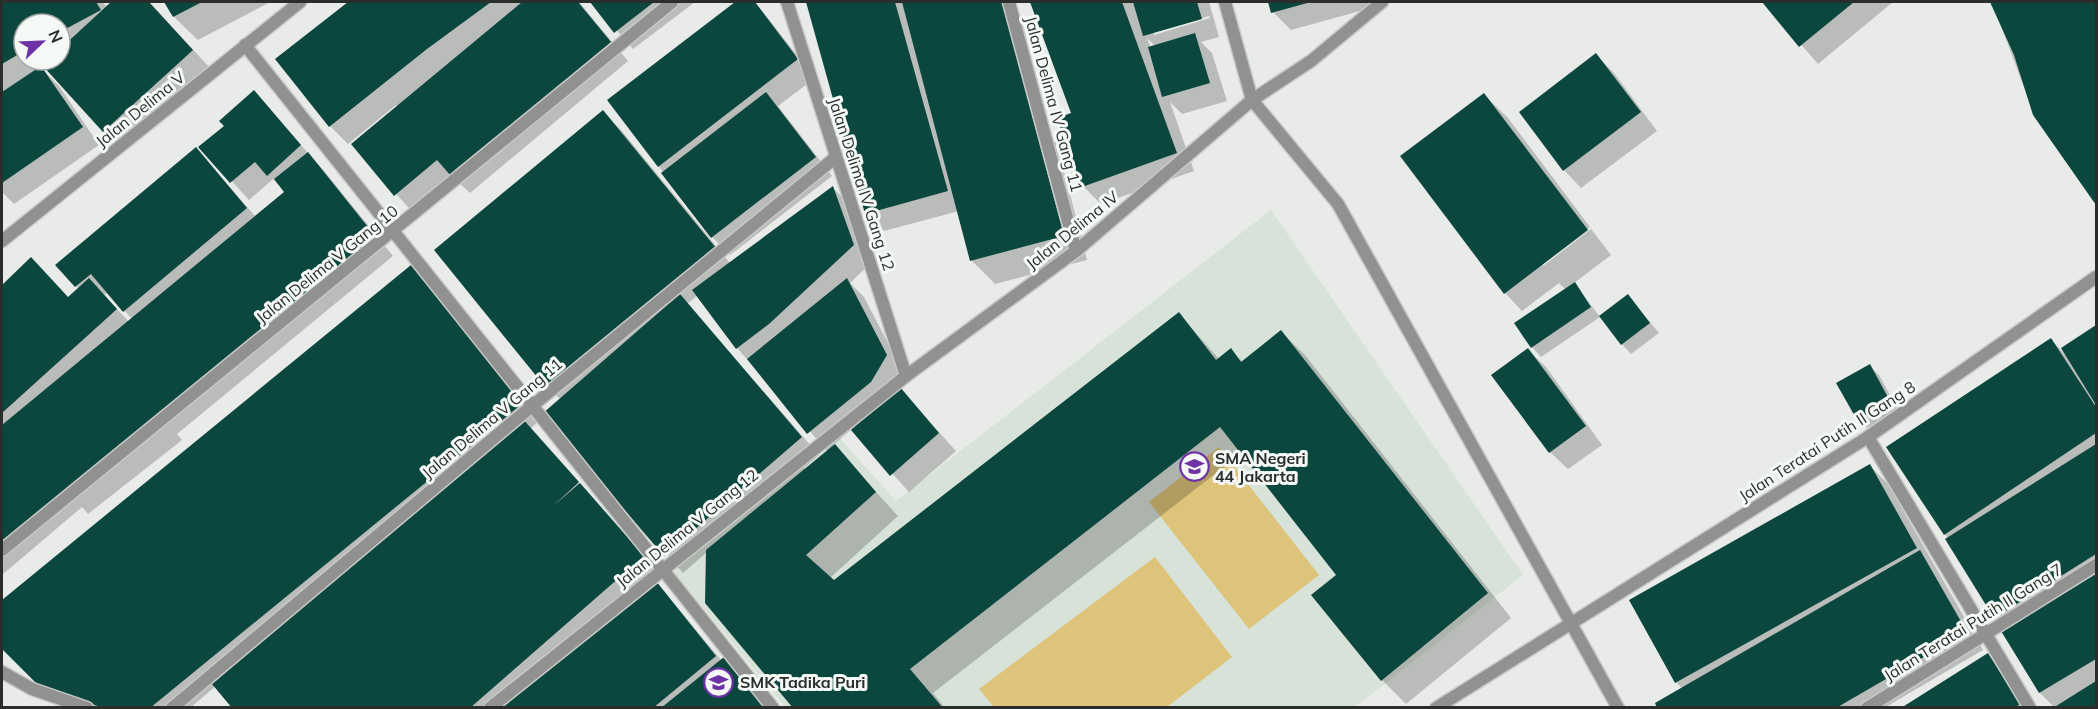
<svg xmlns="http://www.w3.org/2000/svg" width="2098" height="709" font-family="Mulish,sans-serif">
<style>
.built{fill:#d7e2d9}
.green{fill:#dec47b}
.shadow{fill:#0003;fill-rule:evenodd}
.building{fill:#0c473f}
.lines{fill:none;stroke-linecap:round;stroke-linejoin:round}
.street-casing{stroke:#c6c9c6;stroke-width:15}
.street{stroke:#919190;stroke-width:12}
.labels{text-anchor:middle;stroke-width:6;stroke-linejoin:round;paint-order:stroke}
.street-label{font-size:16px;fill:#2b2d2b;stroke:#f5f9f6}
.poi-label{font-size:16px;font-weight:bold;fill:#2b2d2b;stroke:#f5f9f6;text-anchor:start}
</style>
<rect width="100%" height="100%" fill="#e8ebe8"/>
<polygon class="built" points="1271,210 1523,575 1355,707 786,708 670,567 835,433 896,501"/>
<g class="green">
<polygon points="1219,447 1319,575 1249,629 1149,502"/>
<polygon points="1155,557 1232,657 1167,707 994,707 979,689"/>
</g>
<g class="shadow">
<path d="M2 2H103L107 8 114 2H149L210 68 122 148 46 67 42 69 59 86 99 145 14 204 2 192V94L5 92 2 91ZM24 24H60V60H24Z"/>
<polygon points="166,2 270,2 198,40 174,17"/>
<polygon points="350,2 579,2 628,61 470,193 454,178 413,213 353,144 398,107 396,105 348,144 330,126 331,16"/>
<polygon points="592,2 695,2 633,49"/>
<polygon points="737,2 755,2 815,78 778,106 832,176 730,255 710,235 609,100"/>
<polygon points="808,2 1015,2 1051,138 1057,144 1087,260 995,284 971,260 959,211 884,231 866,213"/>
<path d="M1032 2H1209L1219 37 1201 42 1212 53 1227 101 1182 114 1170 102 1194 171 1101 204 1083 186 1073 114ZM1209 16 1210 18 1154 35V32ZM1147 38 1155 46 1151 48Z"/>
<polygon points="1270,2 1376,2 1378,6 1291,30 1273,12"/>
<polygon points="1764,2 1893,2 1818,64"/>
<polygon points="1992,2 2096,2 2096,203 2034,114"/>
<polygon points="1596,55 1614,73 1657,131 1581,188 1564,170"/>
<path d="M254 92 325 172 393 256 177 434 182 440 88 514 82 507 2 575V286L31 260 69 299 79 289 57 265 196 149 256 217 286 192 273 179 249 200 201 147 226 126ZM108 292 132 319 129 322 104 295Z"/>
<polygon points="1484,95 1508,118 1590,227 1543,263 1543,266 1591,229 1611,255 1574,283 1600,317 1541,357 1532,347 1566,290 1559,283 1522,311 1505,293"/>
<path d="M603 112 621 130 730 263 833 188 850 205 871 263 850 283 864 297 904 374 900 389 956 451 909 492 852 429 833 445 898 516 830 578 834 582 1179 314 1219 359 1231 350 1243 362 1281 332 1305 355 1511 618 1406 704 1382 680 1313 596 1338 575 1242 453 933 693 945 708H795L707 552 683 573 544 414 561 400 548 387ZM698 295 737 348 828 452 806 470 804 468 819 455 687 304Z"/>
<polygon points="410,267 428,284 539,421 530,429 660,574 656,583 722,661 724,659 748,683 768,708 234,708 216,686 190,708 75,708 64,704 61,706 2,647 2,601"/>
<polygon points="1628,296 1659,333 1631,354 1622,344"/>
<polygon points="2096,327 2096,708 2055,708 2040,693 2003,631 2007,629 1995,617 1945,534 2051,340 2065,354 2063,348"/>
<polygon points="1528,350 1546,367 1602,445 1568,469 1550,452"/>
<polygon points="1869,366 1879,375 1898,410 1867,428 1858,419"/>
<polygon points="1870,466 1888,484 1983,650 1884,708 1659,708 1683,689 1676,682"/>
<polygon points="1988,655 1997,664 2024,708 1904,708"/>
</g>
<g class="building">
<polygon points="2,2 96,2 101,10 60,32 60,24 24,24 24,51 2,64"/>
<polygon points="111,2 149,2 193,50 103,132 42,65 48,60 60,60 60,49"/>
<polygon points="164,2 202,2 173,17"/>
<polygon points="348,2 491,2 427,49 329,127 275,59"/>
<polygon points="522,2 578,2 611,42 451,176 437,160 394,196 351,144"/>
<polygon points="590,2 654,2 614,33"/>
<polygon points="735,2 755,2 798,59 658,167 607,100"/>
<polygon points="806,2 895,2 948,191 865,214"/>
<polygon points="902,2 1002,2 1064,236 970,261"/>
<polygon points="1030,2 1122,2 1177,153 1082,187 1057,118 1071,113"/>
<polygon points="1133,2 1197,2 1202,19 1143,36"/>
<polygon points="1268,2 1311,2 1271,13"/>
<polygon points="1762,2 1854,2 1799,47"/>
<polygon points="1990,2 2096,2 2096,205 2033,115 2014,55"/>
<polygon points="1195,33 1210,83 1162,97 1148,47"/>
<polygon points="1596,53 1641,112 1563,171 1519,112"/>
<polygon points="41,66 83,127 2,183 2,92"/>
<polygon points="254,90 301,145 267,176 255,162 230,183 198,147 224,126 219,121"/>
<polygon points="766,92 816,157 711,238 661,173"/>
<polygon points="1484,93 1588,230 1504,294 1400,156"/>
<polygon points="603,110 716,248 546,388 434,250"/>
<polygon points="196,147 247,208 123,312 91,274 75,287 55,265"/>
<polygon points="308,152 376,237 63,491 2,545 2,425 284,192 274,179"/>
<polygon points="833,186 854,245 769,324 736,349 692,290"/>
<polygon points="31,257 68,297 89,278 117,309 2,413 2,285"/>
<polygon points="411,265 523,403 150,708 103,708 36,683 2,649 2,600"/>
<polygon points="847,278 887,355 871,382 807,434 747,359"/>
<polygon points="1575,282 1591,307 1531,348 1514,323"/>
<polygon points="680,294 802,437 664,556 542,414"/>
<polygon points="1628,294 1650,323 1621,345 1599,316"/>
<polygon points="1179,312 1216,360 1231,348 1241,362 1281,330 1488,593 1381,681 1311,595 1336,575 1220,427 910,669 943,708 793,708 705,603 706,550 835,444 876,492 806,555 834,580"/>
<polygon points="2096,325 2096,405 2061,348"/>
<polygon points="2051,338 2096,407 2096,433 1944,535 1886,447"/>
<polygon points="1528,348 1586,426 1549,453 1491,375"/>
<polygon points="1870,364 1890,401 1857,420 1836,383"/>
<polygon points="900,387 939,433 890,476 851,430"/>
<polygon points="522,418 579,482 553,506 580,483 644,556 470,708 232,708 212,684"/>
<polygon points="2096,444 2096,554 1994,618 1945,539"/>
<polygon points="1870,464 1917,548 1675,683 1629,600"/>
<polygon points="1920,550 1967,632 1836,708 1657,708 1655,703"/>
<polygon points="2096,574 2096,659 2039,693 2001,631"/>
<polygon points="656,581 716,656 653,708 499,708"/>
<polygon points="1988,653 2020,704 2014,708 1901,708"/>
<polygon points="724,657 765,708 661,708"/>
<polygon points="2096,681 2096,708 2053,708"/>
</g>
<g class="lines">
<defs>
<g id="street">
<polyline points="787,2 906,376"/>
<polyline points="1009,2 1076,251"/>
<polyline points="1225,2 1252,100 1338,204 1618,708"/>
<polyline points="245,45 773,708"/>
<polyline points="2,241 300,2"/>
<polyline points="1868,437 2030,708"/>
<polyline points="2,550 672,2"/>
<polyline points="2,672 32,689 87,708"/>
<polyline points="172,708 532,406 836,157"/>
<polyline points="490,708 906,376 1076,251 1252,100 1311,61 1382,2"/>
<polyline points="1436,708 1868,437 2096,277"/>
<polyline points="1867,708 2096,565"/>
</g>
</defs>
<use href="#street" class="street-casing"/>
<use href="#street" class="street"/>
</g>
<defs>
<symbol id="school-ring" viewBox="-11 -11 22 22"><circle r="9.5" fill="#f5f9f6" stroke="#6f31a6" stroke-width="1.5"/><path d="M0-5L7-2L0 1L-7-2ZM-4 1L0 2.5L4 1V4Q0 6-4 4Z" fill="#6f31a6"/></symbol>
</defs>
<g fill-rule="evenodd">
<use href="#school-ring" x="1178" y="450" width="33" height="33"/>
<use href="#school-ring" x="702" y="666" width="33" height="33"/>
</g>
<g class="labels">
<g class="street-label">
<text transform="translate(1054 104) rotate(75)" y="6">Jalan Delima IV Gang 11</text>
<text transform="translate(140 109) rotate(-39)" y="6">Jalan Delima V</text>
<text transform="translate(862 184) rotate(72)" y="6">Jalan Delima IV Gang 12</text>
<text transform="translate(1072 230) rotate(-39)" y="6">Jalan Delima IV</text>
<text transform="translate(327 264) rotate(-39)" y="6">Jalan Delima V Gang 10</text>
<text transform="translate(492 418) rotate(-40)" y="6">Jalan Delima V Gang 11</text>
<text transform="translate(1827 441) rotate(-33)" y="6">Jalan Teratai Putih II Gang 8</text>
<text transform="translate(687 528) rotate(-39)" y="6">Jalan Delima V Gang 12</text>
<text transform="translate(1973 622) rotate(-32)" y="6">Jalan Teratai Putih II Gang 7</text>
</g>
<g class="poi-label">
<text x="1215" y="464">SMA Negeri<tspan x="1215" dy="18">44 Jakarta</tspan></text>
<text x="740" y="688">SMK Tadika Puri</text>
</g>
</g>
<rect width="2098" height="709" fill="none" stroke="#2b2d2b" stroke-width="6"/>
<g transform="translate(42 42) rotate(67)"><circle r="28" fill="#f5f9f6" stroke="#a4a7a5" stroke-width="1.5"/>
<path d="M0-4.5L10 22L0 15L-10 22Z" fill="#6f31a6"/>
<text y="-9" font-size="16" font-weight="bold" text-anchor="middle" fill="#2b2d2b">N</text>
</g>
</svg>
